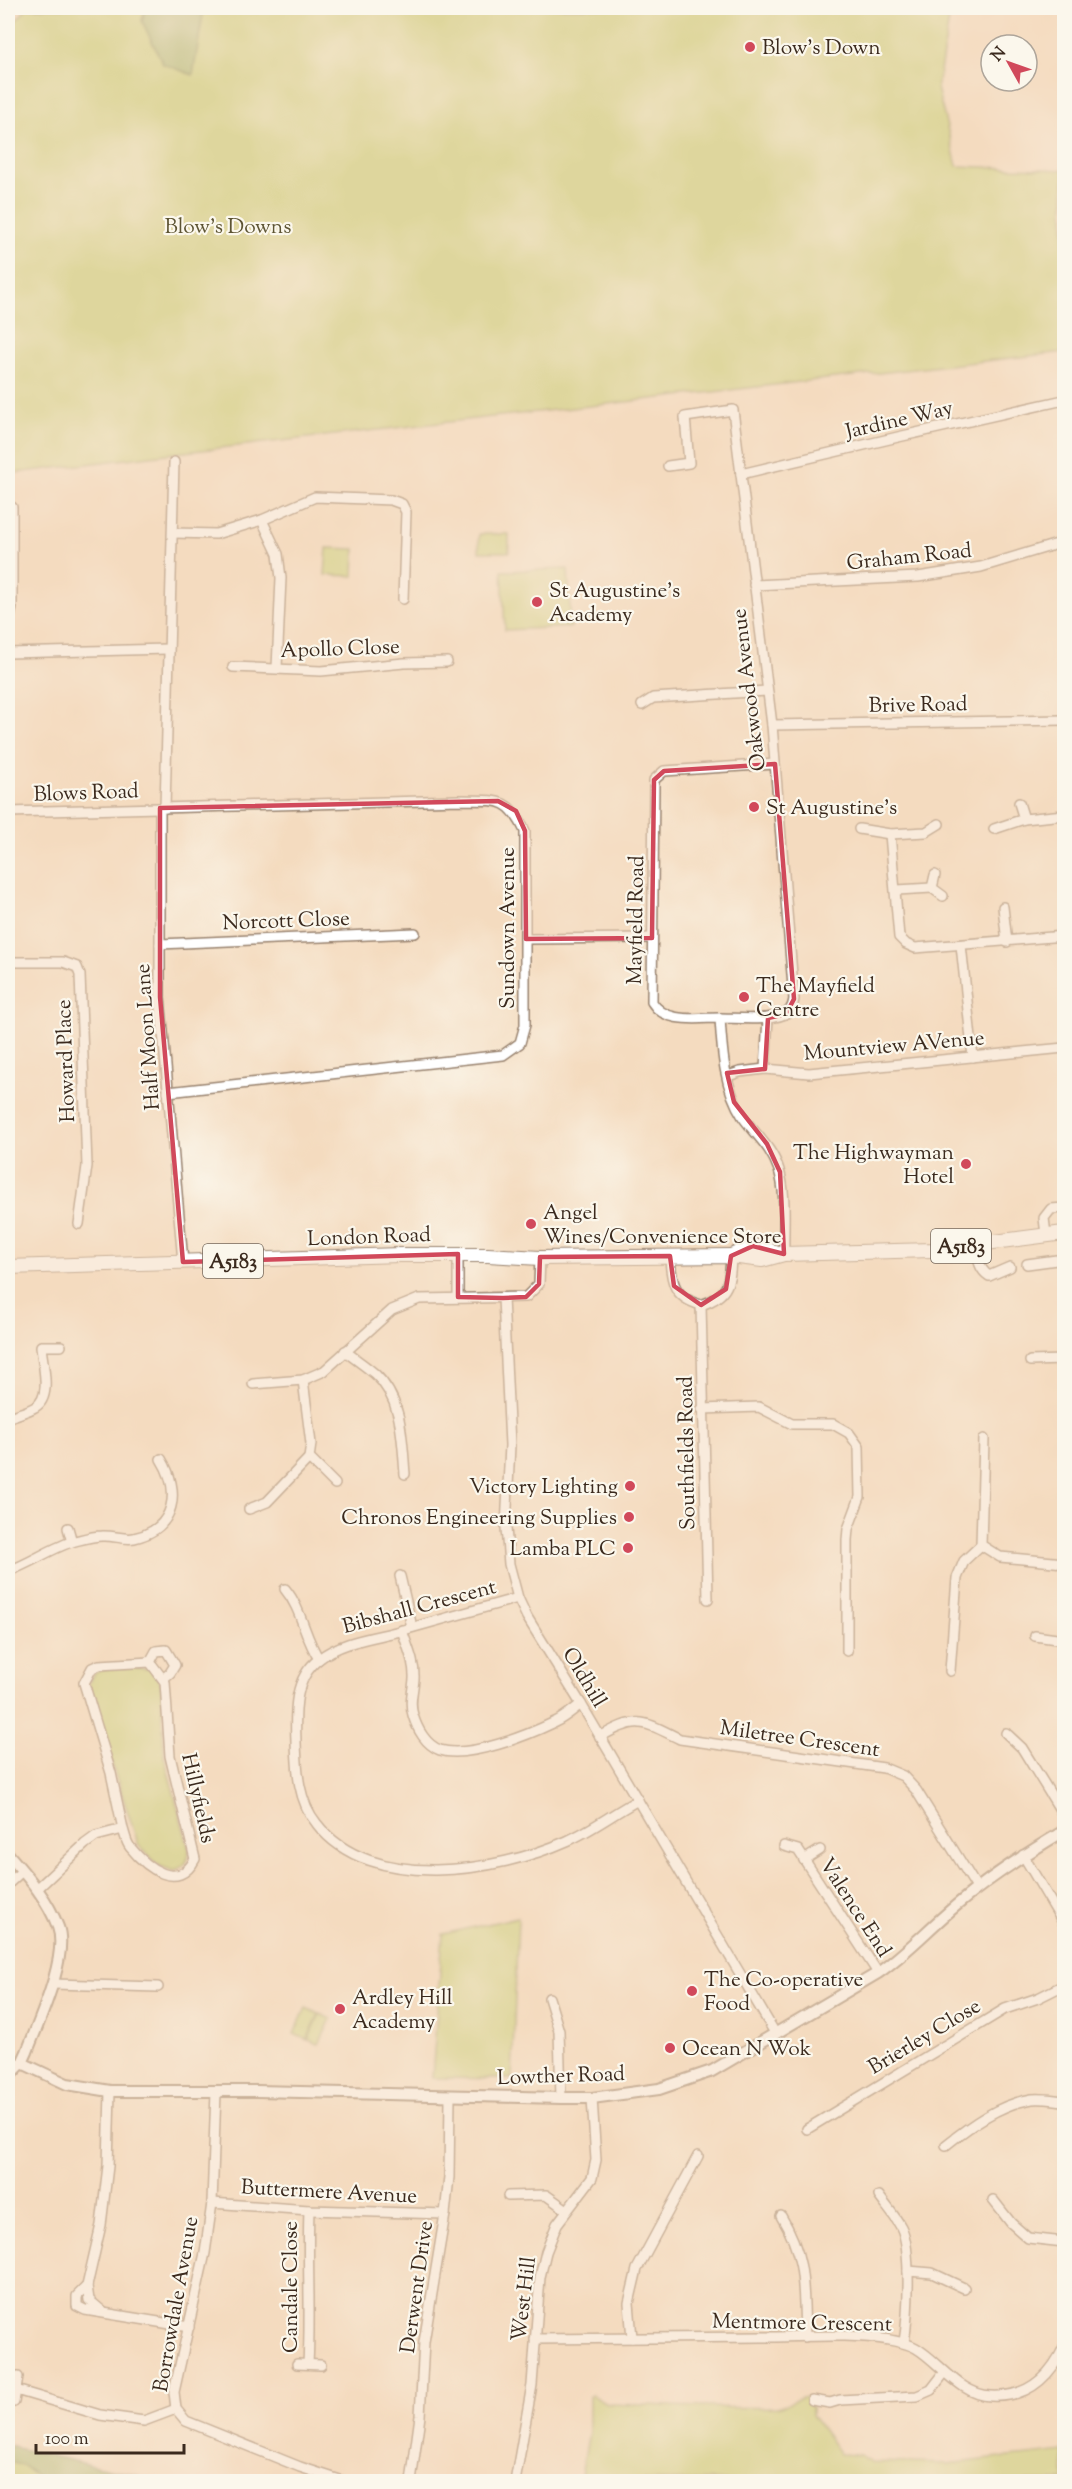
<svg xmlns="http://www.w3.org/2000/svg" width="1072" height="2489" font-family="'Sorts Mill Goudy',serif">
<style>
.green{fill:#c4d173;stroke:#807e48;stroke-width:1.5}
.forest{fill:#9bb365;stroke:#6b6e42;stroke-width:1.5}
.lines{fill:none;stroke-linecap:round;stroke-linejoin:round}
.minor-casing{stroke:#98826e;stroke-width:12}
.tertiary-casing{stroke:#98826e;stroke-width:14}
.primary-casing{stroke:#98826e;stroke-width:16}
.minor{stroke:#fff;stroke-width:9}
.tertiary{stroke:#fff;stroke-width:10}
.primary{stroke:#fff;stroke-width:14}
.marked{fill:none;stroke:#d1495b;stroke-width:4.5;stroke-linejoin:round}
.poi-dot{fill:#d1495b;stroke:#fbf7ec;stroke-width:2}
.labels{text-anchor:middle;stroke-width:4.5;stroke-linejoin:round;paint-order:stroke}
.shield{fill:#fbf7ec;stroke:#75685c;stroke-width:1.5}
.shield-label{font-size:20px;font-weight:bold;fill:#3b2a1e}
.poi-label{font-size:21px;fill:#3b2a1e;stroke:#fbf7ec;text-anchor:start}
.park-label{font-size:21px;fill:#5d5433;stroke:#fbf7ec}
.street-label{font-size:21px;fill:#3b2a1e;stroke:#fbf7ec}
</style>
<rect width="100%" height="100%" fill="#fbf7ec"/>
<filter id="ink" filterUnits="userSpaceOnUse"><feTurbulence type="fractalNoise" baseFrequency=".0167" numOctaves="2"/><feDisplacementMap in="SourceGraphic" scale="12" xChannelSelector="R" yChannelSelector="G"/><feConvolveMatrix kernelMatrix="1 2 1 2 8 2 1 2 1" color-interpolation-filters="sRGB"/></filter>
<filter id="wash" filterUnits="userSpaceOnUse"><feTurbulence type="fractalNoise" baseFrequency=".008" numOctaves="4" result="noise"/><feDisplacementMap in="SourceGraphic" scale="24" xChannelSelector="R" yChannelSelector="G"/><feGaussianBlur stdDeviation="1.35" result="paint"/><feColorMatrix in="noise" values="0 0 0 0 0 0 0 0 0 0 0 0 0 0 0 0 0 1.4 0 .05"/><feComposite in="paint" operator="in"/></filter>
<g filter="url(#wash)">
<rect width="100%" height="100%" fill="#f4dbbf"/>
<g class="green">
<polygon points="27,8 951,8 937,88 957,166 1064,170 1064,352 158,455 8,474 8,30"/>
<rect x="479" y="534" width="30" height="18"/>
<polygon points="327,548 355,549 354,576 325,575"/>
<polygon points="568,569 571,627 505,630 502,571"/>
<path d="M150 1669 161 1683 164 1756 189 1849C189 1862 185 1866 174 1871L160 1866 139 1846 91 1702C89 1693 87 1682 93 1675 100 1666 138 1668 150 1669Z"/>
<polygon points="518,1917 512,2079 432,2078 443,1934"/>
<polygon points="306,2008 319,2014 307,2040 294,2034"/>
<polygon points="320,2014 331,2019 319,2044 308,2040"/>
<path d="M592 2395 607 2404C663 2405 720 2409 776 2407 787 2406 795 2398 807 2397V2402L812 2407V2415L840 2454 859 2455 871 2462 947 2464 1064 2451V2481H580L589 2432V2397Z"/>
<polygon points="8,2446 150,2481 8,2481"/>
</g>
<g class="forest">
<polygon points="145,8 204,8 193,75 163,64 142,21"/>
<polygon points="8,2446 162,2481 43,2481 23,2466 8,2461"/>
</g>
</g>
<g filter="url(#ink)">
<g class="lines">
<defs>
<g id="minor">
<path d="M668 466 689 463 685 417 733 410 772 725 794 999C793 1004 793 1008 788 1012 776 1022 736 1018 720 1018"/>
<polyline points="741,474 898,437 1064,400"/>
<polyline points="262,520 278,554 281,578 277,668"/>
<polyline points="173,533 216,534 262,520 315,497 391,500 402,504 406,512 403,599"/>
<polyline points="754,585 918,577 981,567 1064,542"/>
<polyline points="8,625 12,608 12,507"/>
<polyline points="8,653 168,649"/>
<polyline points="233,667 321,671 404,663 447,662"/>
<polyline points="642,705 653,698 767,691"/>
<polyline points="772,725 1064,720"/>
<path d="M775 764 664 771 654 780 652 1002C665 1024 697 1018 720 1018 722 1051 724 1088 743 1117 756 1135 772 1148 779 1170 787 1196 783 1228 784 1254"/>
<polyline points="1019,803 1024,819"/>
<polyline points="160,808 160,997 183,1262"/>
<polyline points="165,808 174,462"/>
<path d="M8 812 460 800C496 801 508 795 525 831V1025L520 1043 503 1055 168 1092"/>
<polyline points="859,829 890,834 926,832 939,824"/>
<polyline points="994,829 1024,819 1064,815"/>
<polyline points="890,834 899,937 906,944 915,948 1064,936"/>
<polyline points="935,875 932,888 943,896"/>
<polyline points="897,890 932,888"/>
<polyline points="1003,907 1007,942"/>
<polyline points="526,939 652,938"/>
<polyline points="160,944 415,933"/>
<polyline points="961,945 973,1057"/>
<polyline points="8,962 63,962 77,967 80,975 87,1166 79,1224"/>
<polyline points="765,1069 768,1018"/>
<polyline points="728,1076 740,1072 765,1069 809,1073 1064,1048"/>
<polyline points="1046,1235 1044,1218 1051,1209 1064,1208"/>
<path d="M976 1245C978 1257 978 1269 989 1276L1010 1267"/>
<path d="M670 1257C671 1282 674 1298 701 1305 729 1296 730 1282 731 1256"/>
<polyline points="1027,1264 1064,1259"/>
<polyline points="458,1297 458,1254"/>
<polyline points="503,1298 510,1445 506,1528 509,1564 518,1598 527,1617 581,1704 775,2033"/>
<polyline points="701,1305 708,1599"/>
<path d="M345 1351C355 1359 366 1366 375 1374 403 1400 402 1439 405 1474"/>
<polyline points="1030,1361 1064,1360"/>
<polyline points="253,1384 303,1380 324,1371 392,1310 419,1299 526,1297 539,1284 540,1258"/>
<polyline points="702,1409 759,1407 792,1424 833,1424 849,1433 859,1447 860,1497 848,1529 847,1540 847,1651"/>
<path d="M8 1418C16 1414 27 1412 35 1407 53 1397 42 1363 41 1346H61"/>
<polyline points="984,1439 981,1545 1000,1557 1064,1563"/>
<polyline points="309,1458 335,1484"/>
<polyline points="249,1509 267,1502 309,1458 311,1444 303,1380"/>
<polyline points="68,1528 72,1542"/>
<path d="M8 1571C30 1564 54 1546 75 1541 83 1539 93 1536 102 1536 113 1535 124 1540 134 1538 176 1529 181 1491 161 1459"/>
<polyline points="400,1576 412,1627"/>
<path d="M285 1589C302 1609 304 1637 319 1659"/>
<path d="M518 1598C478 1609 439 1620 400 1631 373 1638 342 1641 319 1659 293 1679 295 1713 296 1742 297 1771 298 1801 317 1824 370 1893 498 1872 567 1841 592 1830 614 1813 638 1800"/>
<path d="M402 1630C407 1646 415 1662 414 1679 413 1692 409 1702 413 1715 417 1729 426 1745 440 1750 469 1759 528 1735 555 1722 564 1718 573 1710 581 1704"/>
<polyline points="1035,1636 1064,1640"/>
<polyline points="150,1662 156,1651 166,1650 175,1665 170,1673 164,1678"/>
<polyline points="950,1671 957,1578 964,1561 981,1545"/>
<polyline points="1006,1733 1022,1748 1064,1816"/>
<path d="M600 1737C638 1715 643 1721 680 1739L884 1768 903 1776 916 1790 977 1888"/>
<polyline points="784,1846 798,1850 878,1973"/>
<polyline points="1023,1855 1064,1924"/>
<polyline points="804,1860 820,1850"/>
<polyline points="8,1884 22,1871"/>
<path d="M38 1888 85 1844 96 1836 123 1829 111 1773 84 1683 92 1668 99 1665 150 1662 165 1682 170 1756 195 1859C178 1892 147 1868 130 1847 126 1842 125 1835 123 1829"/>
<polyline points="53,1984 158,1987"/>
<polyline points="549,1998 559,2031 561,2098"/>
<polyline points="216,2092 212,2203 205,2253 174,2392 176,2409 186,2421 300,2467 346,2482"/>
<polyline points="807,2129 1005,2009 1038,1998 1064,1985"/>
<path d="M946 2145C971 2125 1000 2104 1032 2099 1042 2098 1054 2100 1064 2101"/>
<polyline points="508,2196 546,2195 567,2210"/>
<path d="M879 2196C886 2206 895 2216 901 2227 912 2248 908 2318 904 2342"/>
<polyline points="993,2200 1011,2223 1028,2238 1064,2242"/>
<polyline points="212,2203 309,2210 445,2214"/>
<path d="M781 2216C807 2259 803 2289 805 2337"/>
<polyline points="908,2271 932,2273 964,2288"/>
<polyline points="87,2286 77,2296 77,2306 85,2310 189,2327"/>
<polyline points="102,2311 89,2300 87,2286 101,2225 108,2166 110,2091"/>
<polyline points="632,2338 629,2303 637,2269 698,2156"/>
<path d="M535 2339C611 2338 687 2338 763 2337 803 2337 850 2333 890 2340 899 2342 907 2343 916 2348 940 2362 960 2395 991 2396 1027 2398 1050 2377 1064 2347"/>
<polyline points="297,2364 321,2365"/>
<path d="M308 2364C311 2313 307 2262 309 2210"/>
<polyline points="16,2390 100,2415 144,2421 176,2409"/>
<polyline points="812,2400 830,2403 840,2400 917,2396 931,2390 945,2372"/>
<polyline points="14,2402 18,2377"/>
<polyline points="411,2482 420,2416 424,2342 445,2214 449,2177 450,2097"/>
<polyline points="515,2482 532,2385 540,2277 546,2252 557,2224 592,2178 596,2160 592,2098"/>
</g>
<g id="tertiary">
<path d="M8 1854C28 1877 47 1898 58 1927 69 1956 38 2023 27 2052L22 2063 8 2077"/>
<path d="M22 2063 67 2084 110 2091H257L561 2098H592L659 2089 712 2071 878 1973C908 1952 930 1927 958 1904 991 1876 1027 1853 1064 1831"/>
</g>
<g id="primary">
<polyline points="731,1256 753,1246 782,1254"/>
<polyline points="8,1267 400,1255 488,1255 540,1258 731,1256 762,1260 784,1254 932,1250 1064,1233"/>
</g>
</defs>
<use href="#minor" class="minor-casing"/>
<use href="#tertiary" class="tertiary-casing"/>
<use href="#primary" class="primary-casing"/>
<use href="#minor" class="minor"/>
<use href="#tertiary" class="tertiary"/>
<use href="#primary" class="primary"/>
</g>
</g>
<path d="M0 0H1072V2489H0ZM775 764 794 999 786 1014 768 1018 765 1069 727 1073 734 1102 767 1144 780 1172 784 1254 753 1246 731 1256 726 1289 701 1305 674 1286 670 1256 540 1257 539 1284 526 1297 503 1298 458 1297V1254L183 1262 160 997V808L498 801 516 811 525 831 526 939 652 938 654 780 664 771Z" fill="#f4dbbf" fill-opacity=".55" fill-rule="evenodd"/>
<path class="marked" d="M775 764 794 999 786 1014 768 1018 765 1069 727 1073 734 1102 767 1144 780 1172 784 1254 753 1246 731 1256 726 1289 701 1305 674 1286 670 1256 540 1257 539 1284 526 1297 503 1298 458 1297V1254L183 1262 160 997V808L498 801 516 811 525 831 526 939 652 938 654 780 664 771Z"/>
<g class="poi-dot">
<circle cx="750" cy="47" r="6"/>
<circle cx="537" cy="602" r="6"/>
<circle cx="754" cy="807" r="6"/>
<circle cx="744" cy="997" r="6"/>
<circle cx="966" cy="1164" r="6"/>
<circle cx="531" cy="1224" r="6"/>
<circle cx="630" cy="1486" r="6"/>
<circle cx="629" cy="1517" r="6"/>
<circle cx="628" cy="1548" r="6"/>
<circle cx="692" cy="1991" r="6"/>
<circle cx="340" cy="2009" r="6"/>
<circle cx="670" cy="2048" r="6"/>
</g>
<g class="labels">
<g class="shield">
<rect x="931" y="1229" width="60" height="34" rx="4.5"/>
<rect x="203" y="1244" width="60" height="34" rx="4.5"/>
</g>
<g class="shield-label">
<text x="961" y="1253">A5183</text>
<text x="233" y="1268">A5183</text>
</g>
<g class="poi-label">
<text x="762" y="54">Blow's Down</text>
<text x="549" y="597">St Augustine's<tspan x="549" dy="24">Academy</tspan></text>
<text x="766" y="814">St Augustine's</text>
<text x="756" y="992">The Mayfield<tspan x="756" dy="24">Centre</tspan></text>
<text x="954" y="1159" text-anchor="end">The Highwayman<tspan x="954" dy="24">Hotel</tspan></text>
<text x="543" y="1219">Angel<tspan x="543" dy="24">Wines/Convenience Store</tspan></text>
<text x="618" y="1493" text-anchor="end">Victory Lighting</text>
<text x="617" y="1524" text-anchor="end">Chronos Engineering Supplies</text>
<text x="616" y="1555" text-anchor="end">Lamba PLC</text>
<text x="704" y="1986">The Co-operative<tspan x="704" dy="24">Food</tspan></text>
<text x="352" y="2004">Ardley Hill<tspan x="352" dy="24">Academy</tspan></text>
<text x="682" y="2055">Ocean N Wok</text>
</g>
<g class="park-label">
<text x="228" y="233">Blow's Downs</text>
</g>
<g class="street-label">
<text transform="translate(899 419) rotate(-13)" y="7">Jardine Way</text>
<text transform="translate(909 556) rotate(-6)" y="7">Graham Road</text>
<text transform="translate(340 648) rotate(-2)" y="7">Apollo Close</text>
<text transform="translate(748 690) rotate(-97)" y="7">Oakwood Avenue</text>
<text transform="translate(918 704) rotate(-1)" y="7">Brive Road</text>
<text transform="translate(86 792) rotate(-2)" y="7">Blows Road</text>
<text transform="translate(286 920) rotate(-2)" y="7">Norcott Close</text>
<text transform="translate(635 920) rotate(-89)" y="7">Mayfield Road</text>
<text transform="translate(507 928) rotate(-90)" y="7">Sundown Avenue</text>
<text transform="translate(147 1037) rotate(-94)" y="7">Half Moon Lane</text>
<text transform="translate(894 1045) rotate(-5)" y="7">Mountview AVenue</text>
<text transform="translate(65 1061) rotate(-92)" y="7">Howard Place</text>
<text transform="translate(369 1236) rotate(-2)" y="7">London Road</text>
<text transform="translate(686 1453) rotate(-91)" y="7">Southfields Road</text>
<text transform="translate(419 1606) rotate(-15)" y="7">Bibshall Crescent</text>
<text transform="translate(585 1677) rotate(59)" y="7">Oldhill</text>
<text transform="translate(800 1738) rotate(8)" y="7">Miletree Crescent</text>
<text transform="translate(199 1798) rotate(77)" y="7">Hillyfields</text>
<text transform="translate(856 1907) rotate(57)" y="7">Valence End</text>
<text transform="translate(924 2036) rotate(-31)" y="7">Brierley Close</text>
<text transform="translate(561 2075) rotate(-2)" y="7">Lowther Road</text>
<text transform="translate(329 2191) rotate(3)" y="7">Buttermere Avenue</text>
<text transform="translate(290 2287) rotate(-90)" y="7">Candale Close</text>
<text transform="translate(416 2287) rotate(-82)" y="7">Derwent Drive</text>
<text transform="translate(523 2299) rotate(-83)" y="7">West Hill</text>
<text transform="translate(175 2304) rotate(-80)" y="7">Borrowdale Avenue</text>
<text transform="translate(802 2322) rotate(1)" y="7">Mentmore Crescent</text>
</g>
</g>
<rect width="1072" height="2489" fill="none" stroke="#fbf7ec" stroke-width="30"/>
<g transform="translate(1009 63) rotate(310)"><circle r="28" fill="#fbf7ec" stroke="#aea59a" stroke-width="1.5"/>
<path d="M0-4.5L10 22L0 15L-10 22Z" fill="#d1495b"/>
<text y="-9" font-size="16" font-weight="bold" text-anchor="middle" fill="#3b2a1e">N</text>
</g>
<path d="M36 2444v9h148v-9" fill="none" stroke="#3b2a1e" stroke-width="3"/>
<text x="45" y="2444" font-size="18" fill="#3b2a1e" stroke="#fbf7ec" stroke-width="4.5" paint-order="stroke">100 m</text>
</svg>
